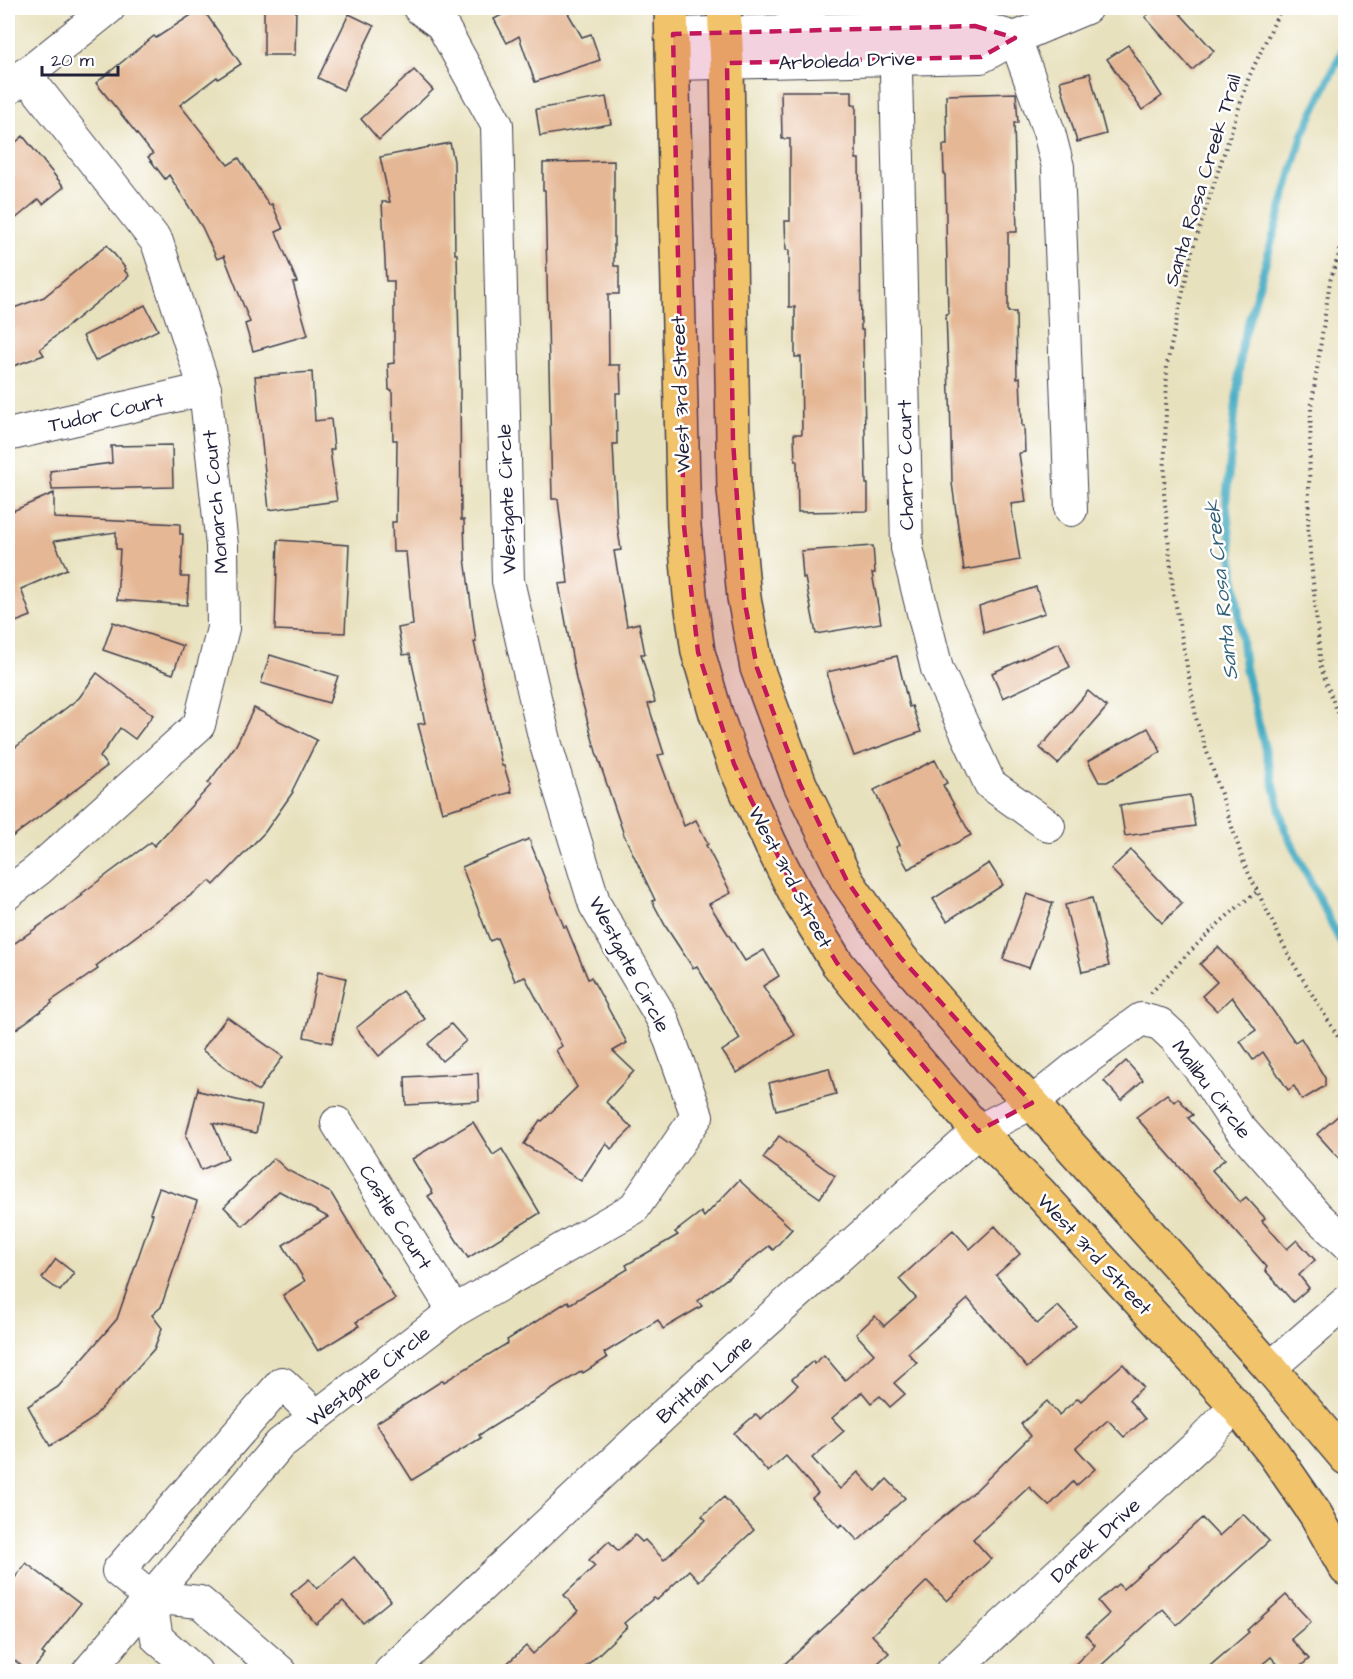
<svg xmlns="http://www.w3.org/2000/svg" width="1353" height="1679" font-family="'Architects Daughter',sans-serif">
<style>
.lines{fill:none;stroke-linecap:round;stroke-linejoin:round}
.stream{stroke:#44acc3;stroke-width:8}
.building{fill:#e5b795}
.minor-casing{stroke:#403f4e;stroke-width:34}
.major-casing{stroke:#403f4e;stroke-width:36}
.path{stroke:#403f4e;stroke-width:4;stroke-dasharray:1.5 4.5;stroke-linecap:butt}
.minor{stroke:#fff;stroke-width:32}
.major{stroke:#f1c36a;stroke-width:33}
.marked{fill:#c2185b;fill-opacity:0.2;stroke:#c2185b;stroke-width:4.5;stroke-dasharray:12 8;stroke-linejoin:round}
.labels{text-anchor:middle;stroke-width:5;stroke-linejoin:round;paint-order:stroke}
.street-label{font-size:20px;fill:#22223b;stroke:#fff}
.water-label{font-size:21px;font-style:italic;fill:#316078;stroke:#fff}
</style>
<rect width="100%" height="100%" fill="#fff"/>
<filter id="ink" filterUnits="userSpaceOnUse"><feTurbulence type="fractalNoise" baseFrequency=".0167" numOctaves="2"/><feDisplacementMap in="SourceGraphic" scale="12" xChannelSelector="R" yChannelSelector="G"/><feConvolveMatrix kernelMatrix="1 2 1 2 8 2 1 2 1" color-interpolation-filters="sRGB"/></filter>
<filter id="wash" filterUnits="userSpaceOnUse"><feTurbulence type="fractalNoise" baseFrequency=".008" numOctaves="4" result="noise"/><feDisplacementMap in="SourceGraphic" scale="24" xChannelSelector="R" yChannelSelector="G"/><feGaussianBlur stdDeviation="1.35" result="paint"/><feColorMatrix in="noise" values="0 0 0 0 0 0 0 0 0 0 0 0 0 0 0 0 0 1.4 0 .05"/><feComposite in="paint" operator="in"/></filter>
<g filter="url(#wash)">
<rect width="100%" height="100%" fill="#e8e1bd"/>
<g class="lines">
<polyline class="stream" points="1346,43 1303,134 1242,344 1226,502 1245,668 1285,830 1346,953"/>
</g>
<g id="blocks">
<g class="building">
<polygon points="202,8 241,64 218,79 217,77 180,105 228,165 239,158 269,205 272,204 283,229 276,232 297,282 293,283 308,335 253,351 245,324 250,322 224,256 217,259 202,227 169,175 165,179 148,157 153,154 96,83 154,36 156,38"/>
<polygon points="264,8 296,8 295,55 264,55"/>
<polygon points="515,8 565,8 582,37 591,34 600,60 535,82 519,36 507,43 494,19"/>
<polygon points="1156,8 1175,8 1214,51 1192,70 1145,17"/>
<polygon points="349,14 374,26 343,90 318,78"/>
<polygon points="1128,45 1162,96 1142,110 1107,59"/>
<polygon points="414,70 433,90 379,140 361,119"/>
<polygon points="1090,73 1106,134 1077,142 1060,81"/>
<polygon points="781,91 852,91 852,105 856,105 856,159 859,159 861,330 863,330 866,484 868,484 868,511 798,512 797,461 795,461 794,434 802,434 801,357 795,357 795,307 789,307 789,250 786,250 785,221 790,221 790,139 782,139"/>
<polygon points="1016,93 1018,123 1014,123 1017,232 1008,232 1008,312 1016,312 1017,378 1020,377 1022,426 1024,426 1025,452 1019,453 1026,502 1011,504 1020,560 964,570 952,483 950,394 949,394 946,314 948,314 945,174 944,174 943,145 947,145 946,95"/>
<polygon points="606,97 611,124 540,136 536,109"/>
<polygon points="23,136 64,187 43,204 39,199 8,225 8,149"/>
<polygon points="450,143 454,161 455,254 457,254 460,387 461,520 464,520 465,558 476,642 474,642 502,766 504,766 512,792 442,812 418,724 425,723 410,654 403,655 398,628 413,625 406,552 393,552 392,522 396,522 397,440 393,440 392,390 389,390 388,364 394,363 394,281 386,281 382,202 390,202 380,157"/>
<polygon points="614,161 614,266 619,266 619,294 608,294 609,365 620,365 621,393 616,393 617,444 613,444 617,524 621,550 614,551 627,626 639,623 645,654 641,654 655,702 648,704 664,754 658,755 684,826 696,820 708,844 706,845 731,893 709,904 745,961 764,950 779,976 763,986 795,1035 737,1073 722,1051 740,1039 697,966 693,968 666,927 652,901 655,900 624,835 596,752 576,679 559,584 568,583 558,499 552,499 545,190 543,190 543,163"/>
<polygon points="107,245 126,269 124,270 129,276 40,349 44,355 8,368 8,310 44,297"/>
<polygon points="145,305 158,330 95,361 83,336"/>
<polygon points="312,372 315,421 331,419 334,449 330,450 337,501 269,510 255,376"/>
<polygon points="172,445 173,487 52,490 50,471 112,463 111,446"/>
<polygon points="54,493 54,518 180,524 180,534 183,534 181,577 189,577 187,605 117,600 120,549 116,549 116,532 54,541 67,569 21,589 31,616 8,625 8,513"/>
<polygon points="278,540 349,545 345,633 275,630"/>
<polygon points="873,546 875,573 872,573 881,623 816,634 805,578 803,578 801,551"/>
<polygon points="1036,587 1045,613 984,633 979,606"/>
<polygon points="113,622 183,646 173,674 103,650"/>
<polygon points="1059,643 1070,667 1003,698 992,673"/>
<polygon points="270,655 338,676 329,703 261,683"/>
<polygon points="897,656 909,707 912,706 921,732 854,756 833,699 827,672"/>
<polygon points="97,673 153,715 135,739 120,728 100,757 107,766 8,840 8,753 79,698"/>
<polygon points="1088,691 1107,707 1058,764 1040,748"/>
<polygon points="254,708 317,740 292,791 293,792 265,832 214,885 210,881 96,966 98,969 51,1001 52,1003 8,1035 8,948 83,895 81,894 151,842 154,846 211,785 208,783 236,745"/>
<polygon points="1148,728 1161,752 1107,782 1099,782 1088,761"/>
<polygon points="935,760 947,783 943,785 971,835 908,869 896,847 900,845 874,790"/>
<polygon points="1190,795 1195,826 1125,836 1120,805"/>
<polygon points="529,839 564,927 566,926 588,979 591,977 627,1043 613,1051 634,1071 606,1102 632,1128 611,1149 606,1143 581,1181 524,1144 540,1120 542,1121 577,1087 556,1050 562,1046 525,977 515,981 497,938 490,941 462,867"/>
<polygon points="1131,850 1182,904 1162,923 1111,869"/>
<polygon points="989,863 1003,885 947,921 933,899"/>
<polygon points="1027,894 1053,903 1029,968 1003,959"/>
<polygon points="1092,898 1109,966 1082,972 1065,905"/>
<polygon points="1218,947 1259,991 1295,1042 1301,1038 1325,1078 1325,1086 1302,1100 1294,1086 1288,1090 1263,1052 1253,1060 1240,1041 1256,1030 1232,997 1217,1011 1202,996 1217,982 1200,964"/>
<polygon points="318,972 346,978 332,1043 304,1037"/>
<polygon points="402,991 425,1019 379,1056 356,1028"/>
<polygon points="227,1017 283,1057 258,1091 202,1050"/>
<polygon points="451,1024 466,1041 442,1061 428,1044"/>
<polygon points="1126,1061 1143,1080 1121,1100 1104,1081"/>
<polygon points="829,1068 836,1094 776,1110 769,1083"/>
<polygon points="478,1073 479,1101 406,1105 405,1077"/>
<polygon points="198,1088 199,1091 262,1106 256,1133 213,1123 228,1158 201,1170 186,1136"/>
<polygon points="1167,1094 1174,1102 1178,1098 1193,1115 1188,1118 1225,1159 1212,1170 1240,1202 1246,1197 1265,1218 1262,1221 1287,1249 1297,1240 1315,1260 1299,1275 1309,1288 1293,1302 1265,1270 1267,1267 1136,1117"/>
<polygon points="1346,1109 1346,1166 1317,1134"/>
<polygon points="473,1122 493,1155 502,1149 540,1213 468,1258 428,1196 433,1193 412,1159"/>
<polygon points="779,1136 835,1176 820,1198 763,1158"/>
<polygon points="274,1158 287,1170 331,1193 395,1299 356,1322 359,1326 318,1351 283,1295 305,1281 283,1245 328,1217 279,1191 243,1226 224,1207"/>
<polygon points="739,1180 792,1229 773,1250 769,1246 698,1301 702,1306 663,1329 658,1320 604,1353 607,1358 583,1373 582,1371 479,1435 481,1438 412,1480 376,1423 443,1380 444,1382 508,1343 507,1340 568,1301 570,1304 628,1269 626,1265 678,1235 675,1232 701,1212 704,1217"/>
<polygon points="159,1188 197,1201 161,1307 152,1315 162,1328 154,1349 91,1420 50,1446 28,1406 58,1387 117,1319 153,1214 150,1213"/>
<polygon points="995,1226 1020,1254 996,1275 1037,1324 1058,1306 1076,1326 1027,1368 968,1299 908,1353 917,1363 894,1383 905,1394 890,1407 880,1396 871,1403 862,1392 832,1418 844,1431 812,1458 840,1489 858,1472 875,1491 887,1479 905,1498 858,1541 842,1524 839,1527 812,1498 818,1493 786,1456 768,1472 734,1433 756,1414 761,1419 798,1385 792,1379 813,1361 814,1364 824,1355 845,1380 874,1354 856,1334 875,1316 884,1326 916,1298 899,1279 953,1230 970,1249"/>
<polygon points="56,1259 74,1273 60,1291 42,1278"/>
<polygon points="1123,1364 1143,1387 1129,1400 1145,1419 1124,1437 1108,1420 1076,1448 1095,1469 1076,1486 1073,1482 1049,1506 1029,1487 973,1539 991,1559 947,1601 927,1581 872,1635 889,1653 869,1671 777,1671 878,1578 921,1535 975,1491 1031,1436 1021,1424 1047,1401 1059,1415 1078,1398 1081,1401"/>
<polygon points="724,1497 754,1530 699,1581 689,1570 657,1600 654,1598 624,1623 627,1627 581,1671 499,1671 526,1646 533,1654 578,1611 564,1595 595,1566 589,1560 609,1541 618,1551 635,1535 642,1542 645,1540 664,1560 706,1520 702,1516"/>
<polygon points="1243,1514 1269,1541 1177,1625 1163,1609 1095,1671 1068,1671 1095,1645 1086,1635 1109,1614 1098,1601 1118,1584 1123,1589 1202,1518 1219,1536"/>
<polygon points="354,1557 391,1600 363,1623 343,1601 316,1624 291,1594 309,1579 317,1589"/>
<polygon points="26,1563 80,1604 42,1653 45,1655 32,1671 28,1671 8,1655 8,1587"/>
<polygon points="1286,1595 1311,1622 1291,1639 1309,1659 1295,1671 1284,1671 1271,1657 1254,1671 1204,1671 1249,1632 1247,1630"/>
</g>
</g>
</g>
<g filter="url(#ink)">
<use href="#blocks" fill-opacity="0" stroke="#403f4e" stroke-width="1.5"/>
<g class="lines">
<defs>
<g id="minor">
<polyline points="892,8 895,28 907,548 937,669 990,784 1049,826"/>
<polyline points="673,34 975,26 1015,38"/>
<polyline points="1015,38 1049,132 1058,167 1071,510"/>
<polyline points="674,64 981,57 1015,38 1086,8"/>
<polyline points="8,89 109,8"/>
<polyline points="8,435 205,389"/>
<polyline points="8,893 38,870 199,725 223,628 222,546 205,389 157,242 25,74"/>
<polyline points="337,1123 454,1311"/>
<polyline points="1270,1368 1346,1302"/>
<polyline points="150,1597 118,1571 282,1383 316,1416"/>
<polyline points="150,1597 200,1602 281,1672"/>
<polyline points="150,1597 157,1638 196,1672"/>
<polyline points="88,1672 280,1444 454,1311 634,1208 697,1116 663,1020 595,905 546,745 508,581 497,125 442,25 419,8"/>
<polyline points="390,1672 673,1406 978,1131 1032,1103 1085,1060 1141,1019 1160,1024 1176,1039 1202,1072 1237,1125 1318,1217 1346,1243"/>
<polyline points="952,1672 1201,1442 1236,1406"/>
</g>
<g id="major">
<polyline points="671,8 684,526 690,595 698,652 716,714 734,764 771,845 801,904 837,963 893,1032 978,1131 1039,1192 1236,1406 1274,1454 1316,1515 1346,1569"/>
<polyline points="724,8 727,63 733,441 734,489 744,598 757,668 800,784 847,881 900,957 997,1068 1032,1103 1270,1368 1346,1458"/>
</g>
</defs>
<use href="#minor" class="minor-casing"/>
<use href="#major" class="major-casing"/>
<g class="path">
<polyline points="1281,8 1249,77 1192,251 1167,364 1164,493 1173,589 1197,722 1245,866 1290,958 1346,1050"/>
<polyline points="1346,233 1330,281 1311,409 1308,528 1321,668 1346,736"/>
<path d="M1151 993C1185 956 1218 921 1258 891"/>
</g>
<use href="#minor" class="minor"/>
<use href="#major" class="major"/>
</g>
</g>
<path class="marked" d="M975 26 1015 38 981 57 727 63 733 441 744 598 757 668 800 784 847 881 900 957 1032 1103 978 1131 837 963 801 904 734 764 698 652 684 526 673 34Z"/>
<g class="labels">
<g class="street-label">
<text transform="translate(847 60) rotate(-2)" y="7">Arboleda Drive</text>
<text transform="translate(1202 180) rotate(-73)" y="7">Santa Rosa Creek Trail</text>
<text transform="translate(680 394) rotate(-92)" y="7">West 3rd Street</text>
<text transform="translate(106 412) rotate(-13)" y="7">Tudor Court</text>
<text transform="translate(905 465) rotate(-91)" y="7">Charro Court</text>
<text transform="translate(506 499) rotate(-92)" y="7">Westgate Circle</text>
<text transform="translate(215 502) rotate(-95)" y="7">Monarch Court</text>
<text transform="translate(791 877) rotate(62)" y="7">West 3rd Street</text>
<text transform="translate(630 964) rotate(62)" y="7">Westgate Circle</text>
<text transform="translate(1212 1089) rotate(53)" y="7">Malibu Circle</text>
<text transform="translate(396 1217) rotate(58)" y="7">Castle Court</text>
<text transform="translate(1095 1254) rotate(47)" y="7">West 3rd Street</text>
<text transform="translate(368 1376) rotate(-38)" y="7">Westgate Circle</text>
<text transform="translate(704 1379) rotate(-42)" y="7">Brittain Lane</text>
<text transform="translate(1095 1540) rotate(-43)" y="7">Darek Drive</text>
</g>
<g class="water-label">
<text transform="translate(1221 590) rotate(-96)" y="7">Santa Rosa Creek</text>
</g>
</g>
<rect width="1353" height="1679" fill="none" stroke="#fff" stroke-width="30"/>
<path d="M42 66v9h76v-9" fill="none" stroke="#22223b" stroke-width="3"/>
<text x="51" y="66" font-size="18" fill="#22223b" stroke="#ffffff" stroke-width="4.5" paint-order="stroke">20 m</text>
</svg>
